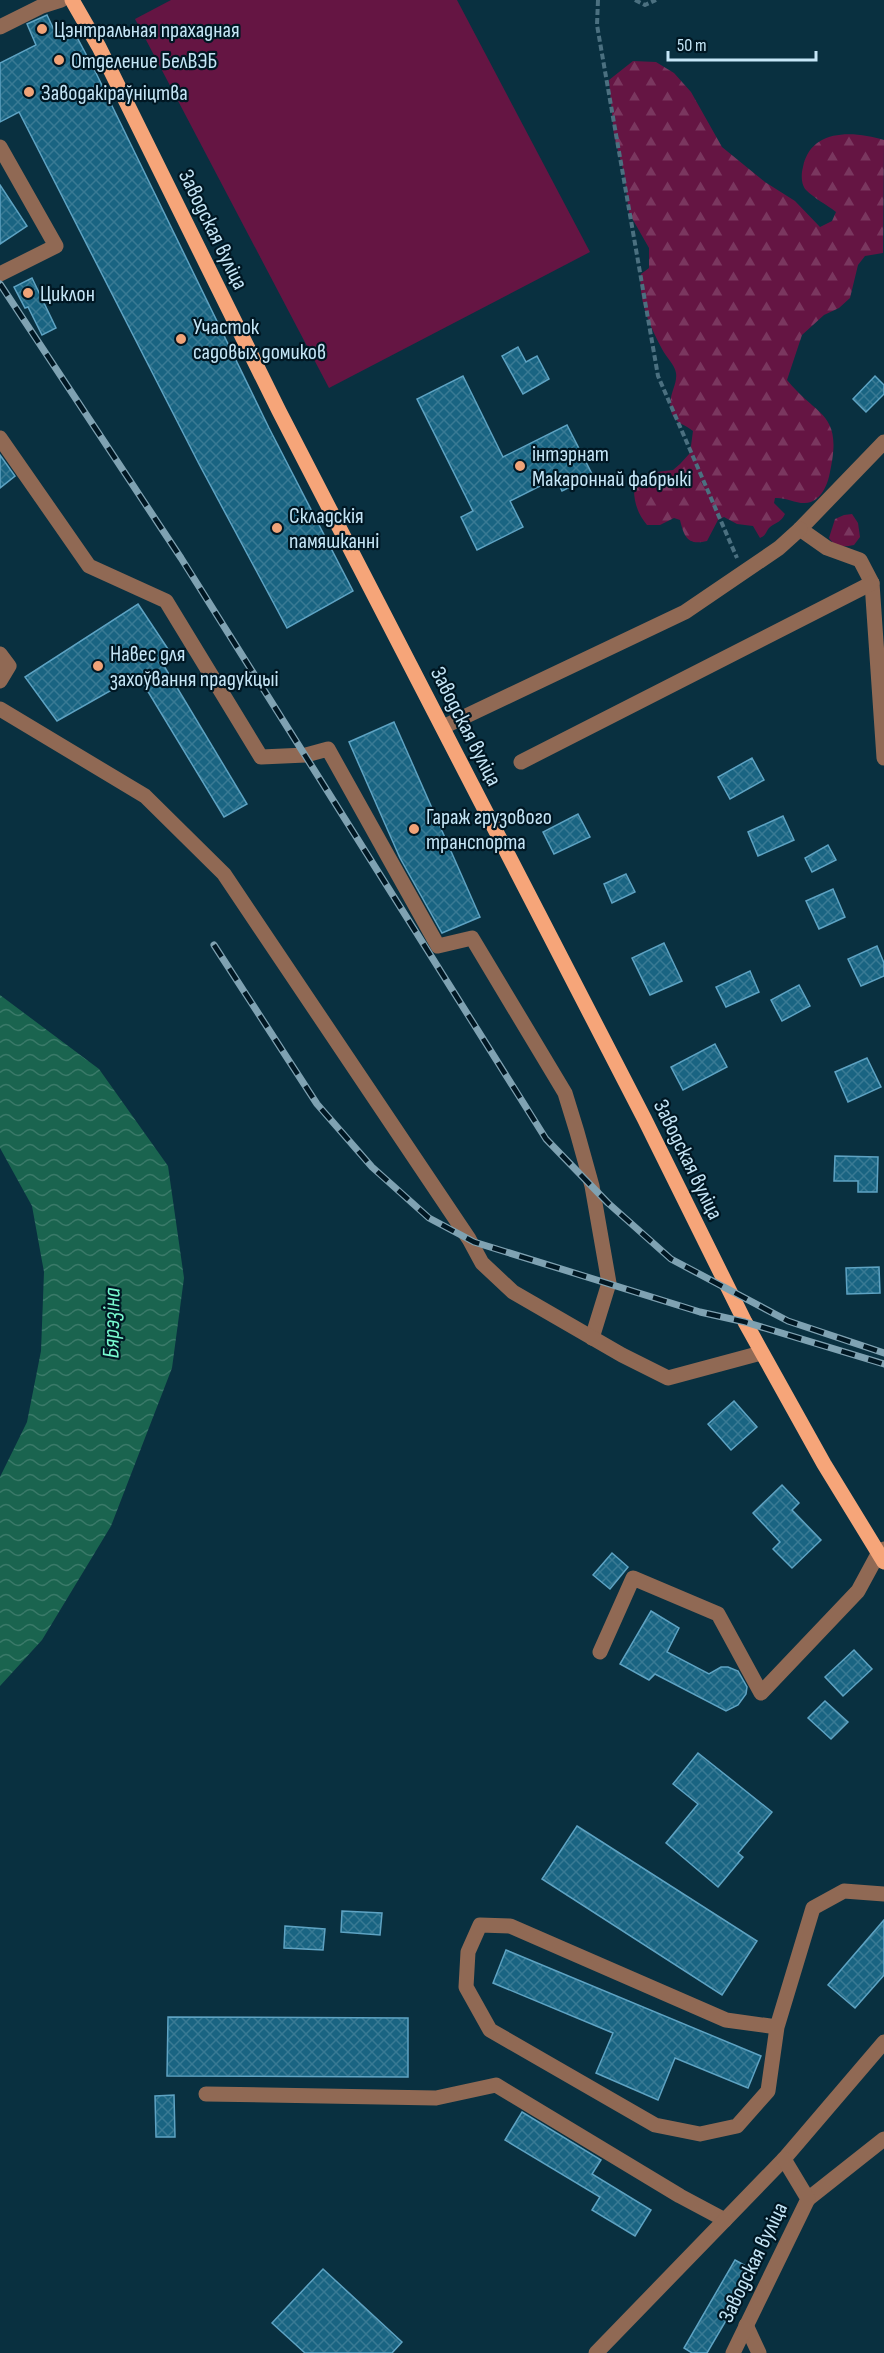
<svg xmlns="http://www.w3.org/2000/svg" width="884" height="2353" font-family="'Sofia Sans Condensed',sans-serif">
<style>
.grass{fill:#651543}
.forest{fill:url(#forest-firs)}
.water{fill:url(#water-waves)}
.building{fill:url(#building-cross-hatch);stroke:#5ea3c3;stroke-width:1.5}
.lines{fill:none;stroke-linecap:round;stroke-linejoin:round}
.path{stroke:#4b7080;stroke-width:4;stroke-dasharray:6 3;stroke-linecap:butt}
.minor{stroke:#906954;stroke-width:15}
.major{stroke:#f6a579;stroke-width:15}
.rail-casing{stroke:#7fa2b2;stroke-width:7}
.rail{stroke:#001723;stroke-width:4.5;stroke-dasharray:14;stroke-linecap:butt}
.poi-dot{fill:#f0a378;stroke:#001723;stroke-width:2}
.labels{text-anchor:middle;stroke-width:4.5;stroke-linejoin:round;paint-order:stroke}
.poi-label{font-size:22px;fill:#c5e6f7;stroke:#001723;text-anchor:start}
.street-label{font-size:22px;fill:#c5e6f7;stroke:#001723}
.water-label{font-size:24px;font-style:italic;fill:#78f9cf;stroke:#001723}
</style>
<defs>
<pattern id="forest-firs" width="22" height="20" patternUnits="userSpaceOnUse" patternTransform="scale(1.5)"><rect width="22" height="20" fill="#651543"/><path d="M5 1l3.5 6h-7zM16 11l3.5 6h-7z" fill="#7a375f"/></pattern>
<pattern id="water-waves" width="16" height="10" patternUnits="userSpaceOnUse" patternTransform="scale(1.5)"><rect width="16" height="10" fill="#1a644f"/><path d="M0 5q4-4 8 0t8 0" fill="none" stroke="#3a7a69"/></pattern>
<pattern id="building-cross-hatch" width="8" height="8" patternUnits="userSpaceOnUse" patternTransform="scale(1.5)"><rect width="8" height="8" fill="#196482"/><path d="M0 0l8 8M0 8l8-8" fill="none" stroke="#397a94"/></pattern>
</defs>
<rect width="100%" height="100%" fill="#093040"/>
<polygon class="grass" points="171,0 457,0 590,252 329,388 135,19"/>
<g class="forest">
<path d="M633 61 656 62 674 73 691 92 722 147 765 182 795 201 820 227 832 221 836 212C827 205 814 198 806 190 801 185 801 174 803 167 811 128 854 131 884 140L883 253 865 256 858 265 850 298 839 308 824 315 802 335 787 380C818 418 843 412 830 472 828 483 823 497 811 502 799 506 787 497 775 498L774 503 785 514C781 522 777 522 770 527 765 532 767 535 760 538L753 526 737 524 724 517 718 520 707 541C687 546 684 536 680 520L674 518 660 525H647C638 514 634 503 634 489L648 473 673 470 680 464 690 453 693 431C686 425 675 423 672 414 666 396 678 386 676 373 675 365 666 357 662 349 650 326 638 301 641 274L649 268V248L629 213 624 173 614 136 609 80Z"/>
<path d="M852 514 858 523 860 537 854 545C843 547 836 548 829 538L835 519 844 515Z"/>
</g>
<polygon class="water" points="0,995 99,1069 168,1166 184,1278 172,1368 111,1526 42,1640 0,1686 0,1477 27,1422 41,1351 44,1272 32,1206 0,1148"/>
<g class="building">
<polygon points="47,15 56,34 71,26 96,73 269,428 353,591 287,628 199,464 19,112 0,122 0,63 36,45 27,24"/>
<polygon points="0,185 27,226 0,244"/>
<polygon points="32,278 56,328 42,335 28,307 25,308 14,287"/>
<polygon points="518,347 526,362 537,356 549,379 523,394 502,356"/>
<polygon points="463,376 503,457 567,425 593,476 562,491 556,478 510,501 523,527 477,550 461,517 473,511 417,399"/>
<polygon points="875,376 884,385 884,394 866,412 853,399"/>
<polygon points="0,455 15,476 0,488"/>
<polygon points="138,604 172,655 161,661 247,804 224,817 138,675 57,721 25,677"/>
<polygon points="394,722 480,917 442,933 400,858 349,742"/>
<polygon points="752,758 764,780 730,799 718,777"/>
<polygon points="578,814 590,837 554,854 543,832"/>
<polygon points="783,816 794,840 758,856 748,832"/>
<polygon points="828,845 836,860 812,872 805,858"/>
<polygon points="626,874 635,892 612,903 604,884"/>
<polygon points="833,889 845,917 819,929 806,901"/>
<polygon points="664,943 682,981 650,995 632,958"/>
<polygon points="877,946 884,963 884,976 861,986 848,959"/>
<polygon points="750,971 759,992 726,1007 716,987"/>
<polygon points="799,985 810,1006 782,1021 771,1000"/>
<polygon points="715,1044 727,1067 683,1090 671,1067"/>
<polygon points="867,1058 881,1087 848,1102 835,1072"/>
<polygon points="835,1156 878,1157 877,1192 858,1192 858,1181 834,1181"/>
<polygon points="879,1267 880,1293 847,1294 846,1268"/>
<polygon points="734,1401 757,1427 731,1450 708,1424"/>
<polygon points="782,1485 799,1503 792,1510 821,1540 792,1568 773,1549 780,1542 753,1513"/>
<polygon points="612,1553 628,1567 610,1589 593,1575"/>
<polygon points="651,1611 679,1628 667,1652 709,1674 721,1667 728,1667 738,1671 747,1687 746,1694 738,1705 726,1711 655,1674 649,1680 620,1664"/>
<polygon points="854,1650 872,1669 843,1696 825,1677"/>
<polygon points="825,1701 848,1722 831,1739 808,1718"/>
<polygon points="698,1753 772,1812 738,1853 743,1857 718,1887 666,1843 698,1804 673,1784"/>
<polygon points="577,1826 757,1941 722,1995 542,1879"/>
<polygon points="342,1911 382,1913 380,1935 341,1932"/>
<polygon points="884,1920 884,1975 855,2008 828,1985"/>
<polygon points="285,1926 325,1929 323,1950 284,1948"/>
<polygon points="506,1950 761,2056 748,2088 675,2058 658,2100 596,2073 613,2033 493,1983"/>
<polygon points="168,2017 408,2018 408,2077 167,2076"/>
<polygon points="174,2095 175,2137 156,2137 155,2096"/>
<polygon points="522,2112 601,2160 592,2174 651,2210 635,2236 592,2210 600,2197 505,2140"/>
<polygon points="735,2260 755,2271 707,2353 692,2353 684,2348"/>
<polygon points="323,2269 402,2342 392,2353 305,2353 272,2323"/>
</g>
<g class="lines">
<g class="path">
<polyline points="598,0 597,25 658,376 737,558"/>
<polyline points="635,0 645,5 656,0"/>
</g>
<g class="minor">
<polyline points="0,27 42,6 61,0"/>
<polyline points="0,147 56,246 0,274"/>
<polyline points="0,438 89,566 166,601 261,757 306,755 328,749 438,946 472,938 565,1093 577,1132 592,1186 609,1283 592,1338"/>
<polyline points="884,442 800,529 827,548 860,560 872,583 884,758"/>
<polyline points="0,654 9,666 0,681"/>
<polyline points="0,709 145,796 224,874 469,1239 482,1263 513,1292 622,1355 668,1378 761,1353"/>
<polyline points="443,727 685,612 779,548 800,529"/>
<polyline points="521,762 872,583"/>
<polyline points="600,1652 633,1578 718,1614 761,1693 858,1591 878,1554 884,1549"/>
<polyline points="777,2027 726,2020 510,1926 480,1925 468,1952 466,1987 490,2030 655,2125 700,2134 737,2126 768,2091 777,2027 813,1908 844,1891 884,1894"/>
<polyline points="206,2094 436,2098 496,2085 680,2196 725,2220"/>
<polyline points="808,2199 884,2139"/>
<polyline points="746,2325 759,2353"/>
<polyline points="596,2353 784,2159 884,2042"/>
<polyline points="733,2353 808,2199 784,2159"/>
</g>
<polyline class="major" points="72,0 99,47 279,411 644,1118 745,1322 824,1464 884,1562"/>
<defs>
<g id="rail">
<polyline points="0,284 181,558 546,1139 608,1203 671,1259 788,1321 884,1353"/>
<polyline points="214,945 317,1104 372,1167 429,1218 474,1242 700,1312 745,1322 884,1364"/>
</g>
</defs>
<use href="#rail" class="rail-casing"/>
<use href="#rail" class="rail"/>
</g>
<g class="poi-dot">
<circle cx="42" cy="29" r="6"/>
<circle cx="59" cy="60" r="6"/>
<circle cx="29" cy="92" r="6"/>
<circle cx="28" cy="293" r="6"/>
<circle cx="181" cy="339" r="6"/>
<circle cx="520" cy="466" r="6"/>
<circle cx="277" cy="528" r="6"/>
<circle cx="98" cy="666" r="6"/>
<circle cx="414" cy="829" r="6"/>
</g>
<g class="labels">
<g class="poi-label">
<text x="54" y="37">Цэнтральная прахадная</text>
<text x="71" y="68">Отделение БелВЭБ</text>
<text x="41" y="100">Заводакіраўніцтва</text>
<text x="40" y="301">Циклон</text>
<text x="193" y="334">Участок<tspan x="193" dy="25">садовых домиков</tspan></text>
<text x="532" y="461">інтэрнат<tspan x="532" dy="25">Макароннай фабрыкі</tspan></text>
<text x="289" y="523">Складскія<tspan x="289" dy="25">памяшканні</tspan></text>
<text x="110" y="661">Навес для<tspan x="110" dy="25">захоўвання прадукцыі</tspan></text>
<text x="426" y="824">Гараж грузового<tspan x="426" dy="25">транспорта</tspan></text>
</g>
<g class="street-label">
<text transform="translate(214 229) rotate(64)" y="8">Заводская вуліца</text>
<text transform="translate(467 726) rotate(63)" y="8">Заводская вуліца</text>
<text transform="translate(689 1159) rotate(64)" y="8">Заводская вуліца</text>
<text transform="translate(752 2262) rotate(-64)" y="8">Заводская вуліца</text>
</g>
<g class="water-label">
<text transform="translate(111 1323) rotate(-89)" y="8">Бярэзіна</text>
</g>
</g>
<path d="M668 51v9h148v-9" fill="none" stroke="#c5e6f7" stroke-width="3"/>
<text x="677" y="51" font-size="18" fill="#c5e6f7" stroke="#001723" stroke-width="4.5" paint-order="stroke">50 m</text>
</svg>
